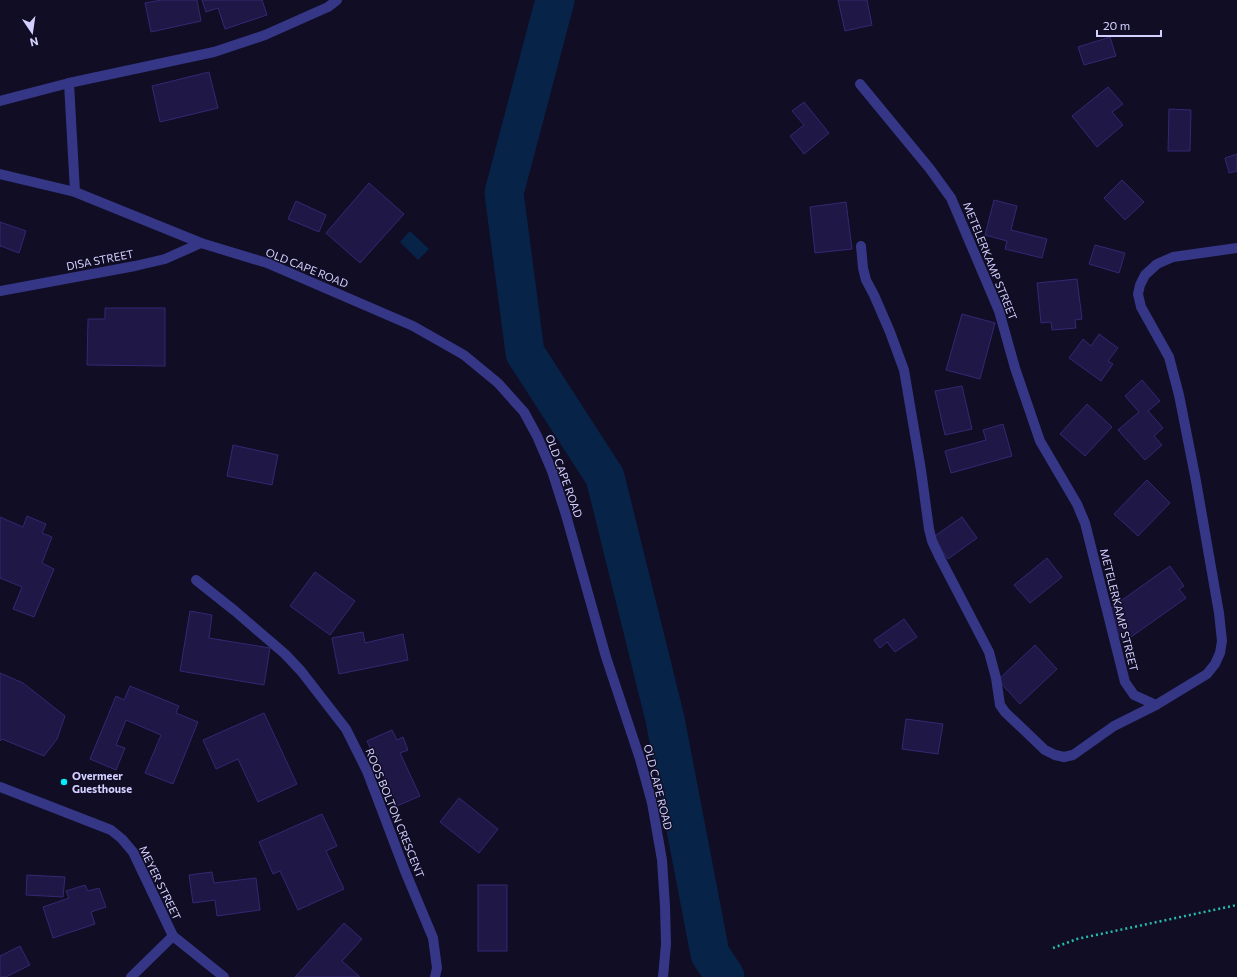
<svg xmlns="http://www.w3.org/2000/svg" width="1237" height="977" font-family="Commissioner,sans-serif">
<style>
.water{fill:#082348}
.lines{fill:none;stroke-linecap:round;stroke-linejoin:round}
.river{stroke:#082348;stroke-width:39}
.building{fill:#1f1846;stroke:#332874}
.path{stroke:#27bcac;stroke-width:2.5;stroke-dasharray:2 3;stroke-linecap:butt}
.minor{stroke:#353686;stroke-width:10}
.poi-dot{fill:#00eefb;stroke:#100d24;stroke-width:1.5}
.labels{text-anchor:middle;stroke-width:3;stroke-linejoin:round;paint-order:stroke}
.street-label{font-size:11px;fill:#d3d0ff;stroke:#100d24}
.poi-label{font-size:11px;font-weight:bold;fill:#d3d0ff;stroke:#100d24;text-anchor:start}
</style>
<rect width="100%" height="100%" fill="#100d24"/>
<polygon class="water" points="410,231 429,249 418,260 400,242"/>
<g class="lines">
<polyline class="river" points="555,0 504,193 525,353 605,477 665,719 710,954 725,977"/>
</g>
<g class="building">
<polygon points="161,0 197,0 201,21 151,32 145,3"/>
<polygon points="202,0 262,0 267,15 225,29 218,8 206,12"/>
<polygon points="838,0 867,0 872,25 845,31"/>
<polygon points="1110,37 1116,56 1084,65 1078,47"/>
<polygon points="209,72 218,108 160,122 152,86"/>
<polygon points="1108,87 1123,104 1112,112 1123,125 1097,147 1072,116"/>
<polygon points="804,102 829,133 804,154 790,136 804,125 792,111"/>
<polygon points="1169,109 1191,110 1190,151 1168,151"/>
<polygon points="1237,154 1237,171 1229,173 1225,158"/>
<polygon points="1122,180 1144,202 1125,220 1104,198"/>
<polygon points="369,183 404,214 360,263 326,233"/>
<polygon points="994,200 1017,206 1011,230 1047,239 1042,258 1005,249 1007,241 985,235"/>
<polygon points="296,201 326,215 319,232 288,219"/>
<polygon points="846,202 852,249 815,253 810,207"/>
<polygon points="0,222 26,231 19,253 1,246 0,247"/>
<polygon points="1095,245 1125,253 1119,273 1089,264"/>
<polygon points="1077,279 1082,319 1075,320 1076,328 1052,330 1051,322 1041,323 1037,283"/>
<polygon points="105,308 165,308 165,366 87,365 88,319 105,319"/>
<polygon points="962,314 995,323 980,379 946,370"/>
<polygon points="1099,334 1118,348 1108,361 1113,364 1101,381 1069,358 1083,339 1091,346"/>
<polygon points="1142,380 1160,401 1148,411 1163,428 1154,436 1162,445 1145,460 1118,430 1139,412 1125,396"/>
<polygon points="962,386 972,429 945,435 935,391"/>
<polygon points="1087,404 1112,427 1085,456 1060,434"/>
<polygon points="1003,424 1012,456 951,473 945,451 986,440 983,430"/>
<polygon points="233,445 278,455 272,485 227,476"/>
<polygon points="1147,480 1170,503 1138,536 1114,514"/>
<polygon points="27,516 46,524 42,533 52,537 42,563 54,569 34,617 13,609 22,587 0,578 0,517 23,527"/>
<polygon points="962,517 977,538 948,559 932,538"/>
<polygon points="1047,558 1062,577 1030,603 1014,585"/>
<polygon points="1170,566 1184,586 1179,589 1186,598 1124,642 1112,626 1117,623 1108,610"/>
<polygon points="315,572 355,601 330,635 290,606"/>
<polygon points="190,611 212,615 209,638 270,648 264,685 180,671"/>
<polygon points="904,619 917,637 895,652 887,642 880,648 874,640"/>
<polygon points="363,632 365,643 403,634 408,660 339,674 332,638"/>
<polygon points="1035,645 1057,669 1020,704 998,680"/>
<polygon points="0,673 23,683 65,716 57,739 44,756 2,739 0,741"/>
<polygon points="130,686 179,706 176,713 198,722 173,784 145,773 161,735 126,720 116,745 125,748 116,770 90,759 116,696 124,700"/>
<polygon points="264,713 297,784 258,802 238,759 216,769 203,740"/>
<polygon points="906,719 943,724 938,754 902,749"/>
<polygon points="392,730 397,740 403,737 408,750 400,753 420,796 397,806 367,741"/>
<polygon points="459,798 498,829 479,853 440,822"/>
<polygon points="322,814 337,846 326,851 344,889 298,910 280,871 273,874 259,842"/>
<polygon points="212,872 214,883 256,878 260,910 217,916 215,900 193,903 189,875"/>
<polygon points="27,875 65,877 63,897 26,895"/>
<polygon points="85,885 88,891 99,888 106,907 91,912 95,924 53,938 43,907 69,898 66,891"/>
<rect x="478" y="885" width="29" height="66"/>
<polygon points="344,923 362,939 342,961 360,977 295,977"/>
<polygon points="20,946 30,965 6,977 0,977 0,956"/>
</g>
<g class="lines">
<polyline class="path" points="1053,948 1077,939 1237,905"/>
<g class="minor">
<polyline points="69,83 75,192"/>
<polyline points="860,84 930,169 951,198 999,311 1015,368 1040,441 1077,504 1085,523 1125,682 1134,695 1156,705 1207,674 1215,664 1220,653 1222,641 1219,613 1196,481 1179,395 1169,357 1141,307 1138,294 1140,285 1145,275 1157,264 1173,257 1237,248"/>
<polyline points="0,101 69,83 214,52 265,35 328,7 337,0"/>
<polyline points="0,174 75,192 201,243 267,263 413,326 464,355 498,383 524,412 537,436 552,471 566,515 606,657 640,759 652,803 662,860 665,906 666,944 663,977"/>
<polyline points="861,246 863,268 866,280 874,295 890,332 904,370 921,470 929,529 932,541 940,558 989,652 996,678 1000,705 1005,712 1045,750 1055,755 1064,757 1073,755 1114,726 1156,705"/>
<polyline points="0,291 135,266 165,259 201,243"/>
<polyline points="196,580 235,611 285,654 301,671 346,729 367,771 405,871 433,938 437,968 435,977"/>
<polyline points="0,787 111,830 122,839 133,852 173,936 224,977"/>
<polyline points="131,977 173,936"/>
</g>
</g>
<circle class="poi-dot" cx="64" cy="782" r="4"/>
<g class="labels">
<g class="street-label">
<text transform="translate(100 260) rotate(-11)" y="4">DISA STREET</text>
<text transform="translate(990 261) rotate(68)" y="4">METELERKAMP STREET</text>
<text transform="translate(307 268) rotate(22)" y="4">OLD CAPE ROAD</text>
<text transform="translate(564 476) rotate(70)" y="4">OLD CAPE ROAD</text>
<text transform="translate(1119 610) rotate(76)" y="4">METELERKAMP STREET</text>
<text transform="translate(658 787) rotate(76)" y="4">OLD CAPE ROAD</text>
<text transform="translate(395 813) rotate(68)" y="4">ROOS BOLTON CRESCENT</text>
<text transform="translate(160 883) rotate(64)" y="4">MEYER STREET</text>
</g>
<g class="poi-label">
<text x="72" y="780">Overmeer<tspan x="72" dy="13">Guesthouse</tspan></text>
</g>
</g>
<g transform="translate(32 32) rotate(167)" stroke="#100d24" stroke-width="3" paint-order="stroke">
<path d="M0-3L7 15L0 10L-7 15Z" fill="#d3d0ff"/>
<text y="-6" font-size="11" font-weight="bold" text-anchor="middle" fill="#d3d0ff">N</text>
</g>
<path d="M1097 30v6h64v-6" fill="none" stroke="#d3d0ff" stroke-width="2"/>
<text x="1103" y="30" font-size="12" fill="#d3d0ff" stroke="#100d24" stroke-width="3" paint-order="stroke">20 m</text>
</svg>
